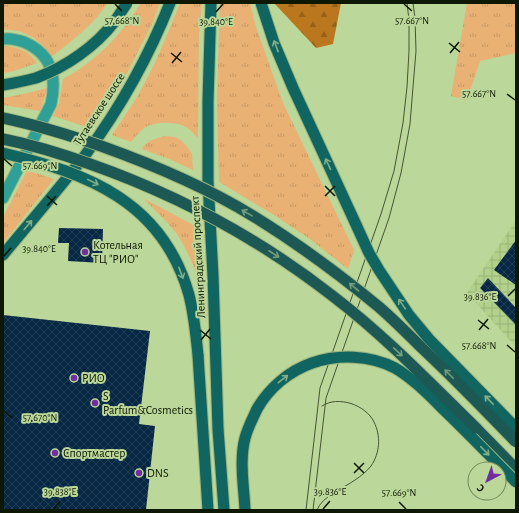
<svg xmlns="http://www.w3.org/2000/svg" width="519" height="513" font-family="'Alegreya Sans',sans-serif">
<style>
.industrial{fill:url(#industrial-grid)}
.grass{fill:url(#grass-tufts)}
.forest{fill:url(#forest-firs)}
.building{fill:url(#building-cross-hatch)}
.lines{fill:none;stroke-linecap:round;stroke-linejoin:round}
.tertiary-casing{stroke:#9cb47e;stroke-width:13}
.primary-casing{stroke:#9cb47e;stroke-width:13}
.trunk-casing{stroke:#9cb47e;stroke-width:13}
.tertiary{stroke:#2ea097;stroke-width:11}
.primary{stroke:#116560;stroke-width:11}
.trunk{stroke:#1c5955;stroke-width:11}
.tram{stroke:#465533;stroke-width:1}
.primary-bridge-casing{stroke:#9cb47e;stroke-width:13;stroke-linecap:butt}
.trunk-bridge-casing{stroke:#9cb47e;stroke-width:13;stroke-linecap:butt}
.primary-bridge{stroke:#116560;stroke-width:11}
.trunk-bridge{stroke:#1c5955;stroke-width:11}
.oneway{stroke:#80af85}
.oneway2{stroke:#739e7a}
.ticks{fill:none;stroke:#0e1702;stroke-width:1.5}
.poi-dot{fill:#722da1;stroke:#bbd799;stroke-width:1.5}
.labels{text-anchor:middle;stroke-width:4;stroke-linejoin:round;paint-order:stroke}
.street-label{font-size:12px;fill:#0e1702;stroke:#bbd799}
.poi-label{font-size:12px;fill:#0e1702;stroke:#bbd799;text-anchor:start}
.ticks-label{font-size:10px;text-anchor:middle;fill:#0e1702;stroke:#bbd799;stroke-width:4;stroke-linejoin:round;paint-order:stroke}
</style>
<defs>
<pattern id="industrial-grid" width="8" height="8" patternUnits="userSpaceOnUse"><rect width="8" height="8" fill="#b2d18b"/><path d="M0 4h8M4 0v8" fill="none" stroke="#98b376"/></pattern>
<pattern id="grass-tufts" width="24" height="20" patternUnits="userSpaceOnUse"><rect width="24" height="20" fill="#e9b174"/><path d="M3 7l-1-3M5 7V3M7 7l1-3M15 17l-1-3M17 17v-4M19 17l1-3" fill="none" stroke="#c79863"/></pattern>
<pattern id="forest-firs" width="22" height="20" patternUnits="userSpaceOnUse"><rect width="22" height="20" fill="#bb771d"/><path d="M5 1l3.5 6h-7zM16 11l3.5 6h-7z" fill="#966117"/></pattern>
<pattern id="building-cross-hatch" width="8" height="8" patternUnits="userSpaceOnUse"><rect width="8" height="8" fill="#072844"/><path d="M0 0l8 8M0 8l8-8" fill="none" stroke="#213e55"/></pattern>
</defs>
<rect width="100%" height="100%" fill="#bbd799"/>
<polygon class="industrial" points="516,220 516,347 467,293"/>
<g class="grass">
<path d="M3 3H108C93 25 72 41 51 57 48 53 45 47 41 44 31 34 17 29 3 30Z"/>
<path d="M141 3H160L152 24 119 89 105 109 90 128 53 116 59 103 63 79C98 60 120 36 141 3Z"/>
<path d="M180 3H202L199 33 198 138C194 134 189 128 184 126 173 121 153 122 144 128 139 132 135 137 131 142L112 135C120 123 128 111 136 99 154 68 167 36 180 3Z"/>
<polygon points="220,3 250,3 256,27 283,103 354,250 348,269 310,239 274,215 219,182 217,100"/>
<polygon points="467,3 516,3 516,53 480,61 467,100 451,96"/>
<path d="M3 46C18 47 28 50 37 63L14 71 3 73Z"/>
<polygon points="47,88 44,99 40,111 3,105 3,98 28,93"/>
<path d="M165 136 175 137 182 141 188 148 192 154 193 170 167 158 142 149C145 141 157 138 165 136Z"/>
<polygon points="27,171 39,174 54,179 3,243 3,217"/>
<path d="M143 198 197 227 205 282 207 323C205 312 204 301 201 290 197 272 187 249 177 234 167 221 155 210 143 198Z"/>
</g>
<polygon class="forest" points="274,3 341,3 333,44 316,48"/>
<g class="building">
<polygon points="59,228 103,229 102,263 68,261 69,243 58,243"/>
<polygon points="516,240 516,285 494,270"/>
<polygon points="488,278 516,308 516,325 480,288"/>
<polygon points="3,315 150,331 139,424 155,426 146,510 3,510"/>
</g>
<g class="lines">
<defs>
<path id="tertiary" d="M3 39C10 38 18 40 24 42 52 54 57 77 51 104L3 198"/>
<g id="primary">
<polyline points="211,3 208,101 208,181 213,276 218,429 224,510"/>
<path d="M3 255C31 221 59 189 86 154 120 108 149 56 170 3"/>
<polyline points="198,355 208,510"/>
<path d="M245 510C244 487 239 461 245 438 248 427 253 418 257 409"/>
</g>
<polyline id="trunk" points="476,428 516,469"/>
</defs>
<use href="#tertiary" class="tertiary-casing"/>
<use href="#primary" class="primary-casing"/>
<use href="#trunk" class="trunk-casing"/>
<use href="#tertiary" class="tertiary"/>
<use href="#primary" class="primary"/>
<use href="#trunk" class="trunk"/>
<g class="tram">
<polyline points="306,510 320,388 381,214 394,171 403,123 407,87 409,51 409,20 407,3"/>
<polyline points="313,510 326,398 389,218 401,173 410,124 413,87 416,51 415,18 413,3"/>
<path d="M317 510C322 496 344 488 355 480 361 476 367 471 371 466 380 453 381 436 374 422 366 405 338 395 322 406"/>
</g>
<defs>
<g id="primary-bridge">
<polyline points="261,3 274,43 293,88 353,218 369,253 379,270 409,315 429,339 516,428"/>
<path d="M3 85C14 83 25 81 36 78 66 67 96 46 115 21 119 15 123 9 127 3"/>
<path d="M3 153C88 173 163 202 189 295 194 314 196 335 198 355"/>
<path d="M257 409C269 388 289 371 312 363 338 354 370 355 395 368 412 378 427 393 441 407 467 432 491 457 516 482"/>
</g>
<g id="trunk-bridge">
<path d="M3 118C36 125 69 135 101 146 154 165 206 187 253 216 297 243 339 274 379 307 394 320 408 334 422 348 454 378 485 410 516 442"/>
<path d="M3 139C33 145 62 154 90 164 178 195 260 239 334 297 385 336 430 383 476 428"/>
</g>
</defs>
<use href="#primary-bridge" class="primary-bridge-casing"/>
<use href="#trunk-bridge" class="trunk-bridge-casing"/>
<use href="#primary-bridge" class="primary-bridge"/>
<use href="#trunk-bridge" class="trunk-bridge"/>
</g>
<defs><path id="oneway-shaft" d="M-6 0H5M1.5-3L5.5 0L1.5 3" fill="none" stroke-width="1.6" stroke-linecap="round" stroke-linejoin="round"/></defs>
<g class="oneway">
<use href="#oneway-shaft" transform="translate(276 46) rotate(-111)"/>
<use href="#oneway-shaft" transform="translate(328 164) rotate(-115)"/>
<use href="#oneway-shaft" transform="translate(93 182) rotate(26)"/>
<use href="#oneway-shaft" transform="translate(28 225) rotate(-50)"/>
<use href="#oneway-shaft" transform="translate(181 273) rotate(70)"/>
<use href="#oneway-shaft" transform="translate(402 304) rotate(-125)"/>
<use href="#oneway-shaft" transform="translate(283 379) rotate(-38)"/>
<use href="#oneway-shaft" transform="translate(489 400) rotate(-134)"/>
<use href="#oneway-shaft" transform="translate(485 451) rotate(46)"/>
</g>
<g class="oneway2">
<use href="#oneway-shaft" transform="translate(247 213) rotate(-151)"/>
<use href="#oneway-shaft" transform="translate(274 254) rotate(33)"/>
<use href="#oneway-shaft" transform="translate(354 287) rotate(-140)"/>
<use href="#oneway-shaft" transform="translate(398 352) rotate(43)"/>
<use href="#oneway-shaft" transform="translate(449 374) rotate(-135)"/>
</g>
<path class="ticks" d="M115 4 122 11M404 4 412 11M216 12 223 4M449 43 460 52M171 53 182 62M450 53 459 42M172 63 181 52M507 94 515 100M4 159 12 166M325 186 335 196M47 196 57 205M325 196 335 186M47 206 56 196M4 256 11 248M508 296 515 289M478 320 489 329M200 330 211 339M479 330 488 319M201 340 210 329M507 345 515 352M4 411 12 418M354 463 364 473M354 473 364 463M399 502 406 509M54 509 60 501M323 509 330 501"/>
<g class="poi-dot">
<circle cx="85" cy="252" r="4"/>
<circle cx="74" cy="378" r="4"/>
<circle cx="95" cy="403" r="4"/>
<circle cx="55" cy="453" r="4"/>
<circle cx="139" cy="473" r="4"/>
</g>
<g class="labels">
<g class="street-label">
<text transform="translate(99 109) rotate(-57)" y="4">Тутаевское шоссе</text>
<text transform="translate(198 257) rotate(-93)" y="4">Ленинградский проспект</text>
</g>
<g class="poi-label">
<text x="93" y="249">Котельная<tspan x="93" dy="14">ТЦ "РИО"</tspan></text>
<text x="82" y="382">РИО</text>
<text x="103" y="400">S<tspan x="103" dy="14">Parfum&amp;Cosmetics</tspan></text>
<text x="63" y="457">Спортмастер</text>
<text x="147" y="477">DNS</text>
</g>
</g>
<g class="ticks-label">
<text x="122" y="24">57.668°N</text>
<text x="412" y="24">57.667°N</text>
<text x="216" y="25">39.840°E</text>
<text x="479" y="97">57.667°N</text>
<text x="40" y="169">57.669°N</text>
<text x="39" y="252">39.840°E</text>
<text x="480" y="300">39.836°E</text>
<text x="479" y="349">57.668°N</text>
<text x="40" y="421">57.670°N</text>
<text x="60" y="495">39.838°E</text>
<text x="330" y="495">39.836°E</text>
<text x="399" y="496">57.669°N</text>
</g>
<rect width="519" height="513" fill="none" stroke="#0e1702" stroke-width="8"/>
<g transform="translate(487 481) rotate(221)"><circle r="19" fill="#bbd799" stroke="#768a5d"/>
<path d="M0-3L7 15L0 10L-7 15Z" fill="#722da1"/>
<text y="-6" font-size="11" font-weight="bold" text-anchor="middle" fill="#0e1702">С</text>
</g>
</svg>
